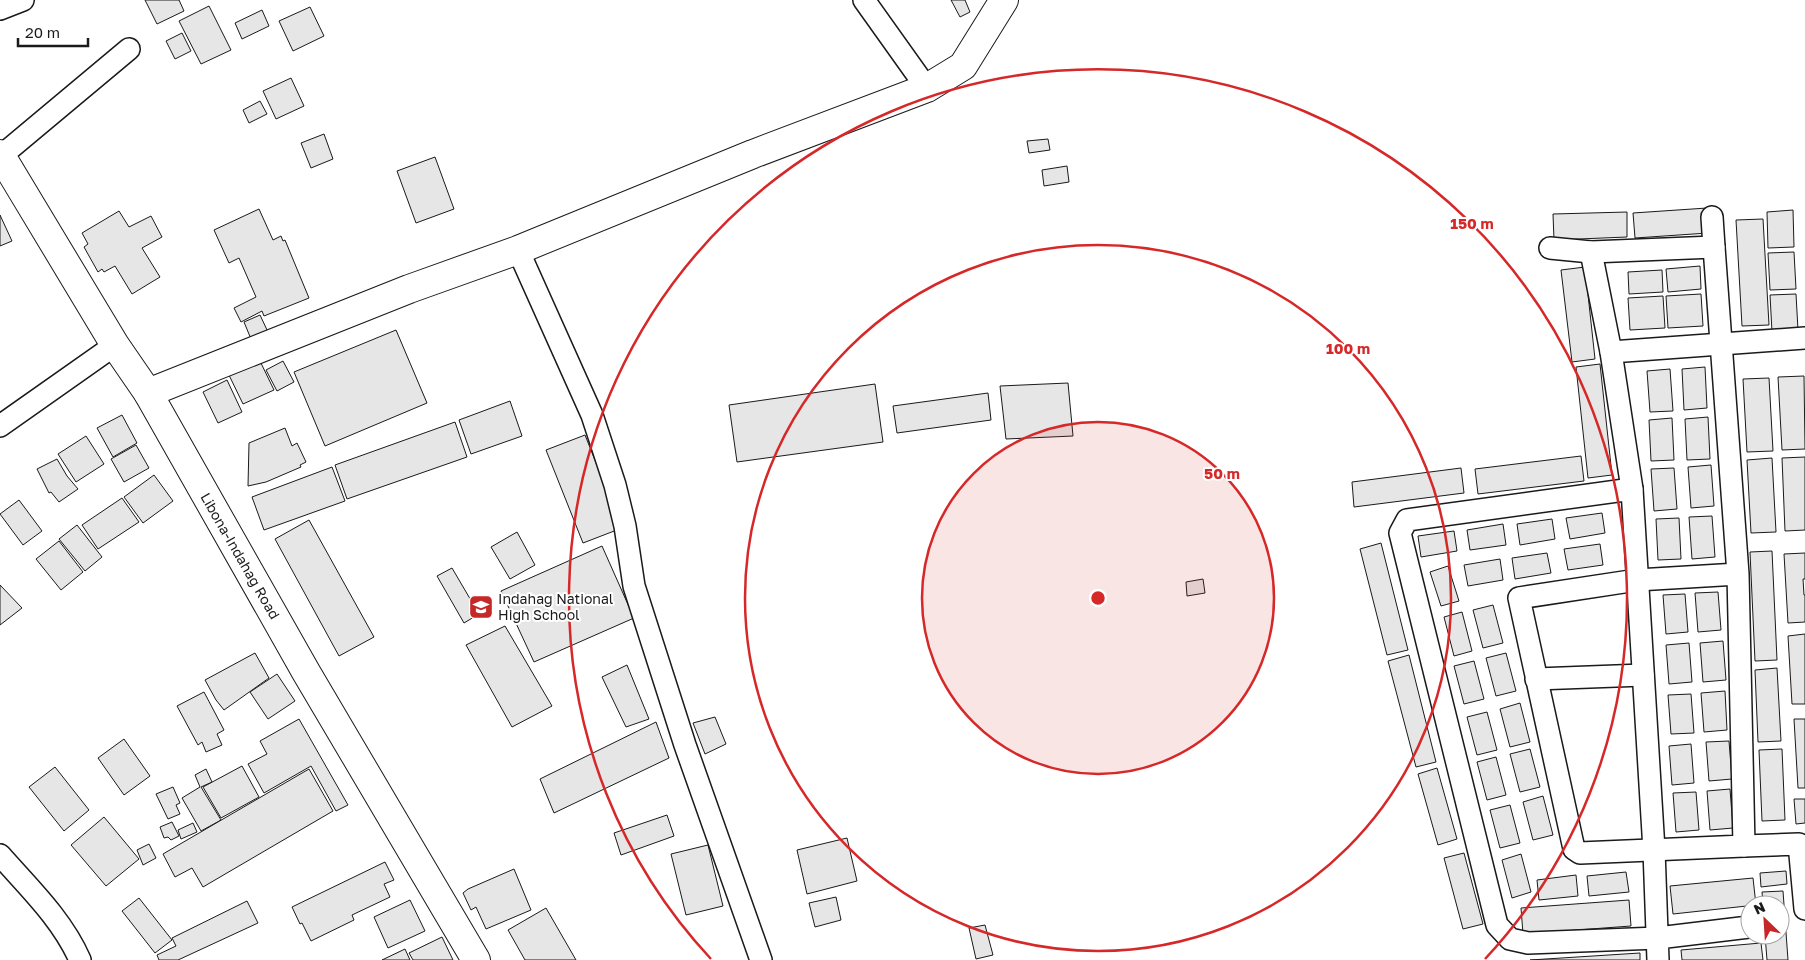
<svg xmlns="http://www.w3.org/2000/svg" width="1805" height="960" font-family="'Golos Text',sans-serif">
<style>
.building{fill:#e6e6e6;stroke:#1a1a1a}
.lines{fill:none;stroke-linecap:round;stroke-linejoin:round}
.minor-casing{stroke:#1a1a1a;stroke-width:24}
.secondary-casing{stroke:#1a1a1a;stroke-width:30}
.minor{stroke:#fff;stroke-width:21}
.secondary{stroke:#fff;stroke-width:28}
.ring{fill:none;stroke:#d62828;stroke-width:2.5}
.labels{text-anchor:middle;stroke-width:4;stroke-linejoin:round;paint-order:stroke}
.street-label{font-size:14px;fill:#1a1a1a;stroke:#fff}
.poi-label{font-size:14px;fill:#1a1a1a;stroke:#fff;text-anchor:start}
.centre{fill:#d62828;stroke:#fff;stroke-width:2.5}
.ring-label{font-size:15px;text-anchor:middle;font-weight:bold;fill:#d62828;stroke:#fff;stroke-width:4;stroke-linejoin:round;paint-order:stroke}
</style>
<rect width="100%" height="100%" fill="#fff"/>
<g class="building">
<polygon points="145,0 179,0 184,11 157,24"/>
<polygon points="951,0 965,0 970,12 960,17"/>
<polygon points="209,6 231,50 201,64 179,21"/>
<polygon points="310,7 324,36 293,51 279,21"/>
<polygon points="262,10 269,26 242,39 235,23"/>
<polygon points="182,33 191,51 175,59 166,41"/>
<polygon points="291,78 304,106 276,119 263,91"/>
<polygon points="260,101 267,114 249,123 243,110"/>
<polygon points="324,134 333,159 311,168 301,143"/>
<polygon points="1048,139 1050,150 1029,153 1027,141"/>
<polygon points="435,157 454,209 416,223 397,171"/>
<polygon points="1067,166 1069,182 1044,186 1042,170"/>
<polygon points="1707,208 1708,233 1635,238 1633,213"/>
<polygon points="259,209 273,240 281,236 283,241 285,240 309,298 264,316 262,311 241,322 234,308 256,297 239,258 229,263 214,230"/>
<polygon points="1793,210 1794,247 1768,248 1767,212"/>
<polygon points="119,211 129,227 151,216 162,237 142,248 160,277 132,294 115,266 104,272 102,269 98,272 84,247 88,244 82,233"/>
<polygon points="1627,212 1627,237 1554,240 1553,214"/>
<polygon points="0,215 12,241 0,246"/>
<polygon points="1763,219 1769,325 1742,326 1736,220"/>
<polygon points="1794,252 1796,289 1770,290 1768,253"/>
<polygon points="1700,266 1701,289 1668,292 1666,269"/>
<polygon points="1585,267 1595,359 1572,362 1561,270"/>
<polygon points="1662,270 1663,292 1629,294 1628,272"/>
<polygon points="1701,294 1703,326 1668,328 1666,296"/>
<polygon points="1796,294 1798,330 1772,332 1770,295"/>
<polygon points="1663,296 1665,328 1630,330 1628,298"/>
<polygon points="260,315 268,332 251,339 244,322"/>
<polygon points="396,330 427,403 325,446 294,372"/>
<polygon points="259,359 274,390 243,404 228,373"/>
<polygon points="283,361 294,382 277,391 266,370"/>
<polygon points="1600,364 1612,475 1588,478 1576,367"/>
<polygon points="1705,367 1707,408 1684,410 1682,369"/>
<polygon points="1670,369 1673,411 1650,412 1647,371"/>
<polygon points="1804,376 1805,449 1782,450 1778,377"/>
<polygon points="1769,378 1773,451 1747,452 1743,379"/>
<polygon points="227,380 242,412 218,423 203,392"/>
<polygon points="1068,383 1073,436 1006,439 1000,386"/>
<polygon points="875,384 883,442 737,462 729,405"/>
<polygon points="988,393 991,420 897,433 893,406"/>
<polygon points="510,401 522,436 471,454 459,420"/>
<polygon points="122,415 137,443 113,457 97,428"/>
<polygon points="1708,417 1710,459 1687,460 1685,419"/>
<polygon points="1672,418 1674,460 1651,461 1649,420"/>
<polygon points="455,422 467,457 347,499 335,465"/>
<polygon points="285,428 292,446 297,443 306,462 300,465 301,467 266,482 248,486 249,443"/>
<polygon points="585,435 622,528 583,543 546,450"/>
<polygon points="86,436 104,464 76,482 58,454"/>
<polygon points="136,445 149,468 124,482 111,459"/>
<polygon points="1581,456 1584,481 1478,494 1475,469"/>
<polygon points="1805,457 1805,530 1785,531 1782,458"/>
<polygon points="1772,458 1776,532 1751,533 1747,460"/>
<polygon points="57,459 67,476 78,489 59,502 51,492 49,493 37,469"/>
<polygon points="1711,465 1714,506 1691,508 1688,467"/>
<polygon points="332,467 345,501 264,530 252,497"/>
<polygon points="1461,468 1464,493 1354,507 1352,482"/>
<polygon points="1674,468 1677,509 1654,511 1651,469"/>
<polygon points="154,475 173,501 143,523 124,497"/>
<polygon points="122,498 139,522 98,549 82,525"/>
<polygon points="19,500 42,531 23,545 0,514"/>
<polygon points="1602,513 1605,533 1570,539 1566,518"/>
<polygon points="1712,516 1715,557 1692,559 1689,517"/>
<polygon points="1679,518 1681,559 1658,560 1656,519"/>
<polygon points="1552,519 1555,539 1520,545 1517,524"/>
<polygon points="309,520 374,637 339,656 275,539"/>
<polygon points="1503,524 1506,545 1470,550 1467,530"/>
<polygon points="77,525 102,557 85,571 59,539"/>
<polygon points="1454,531 1457,551 1421,557 1418,536"/>
<polygon points="517,532 535,565 510,579 491,547"/>
<polygon points="59,541 83,572 61,590 36,559"/>
<polygon points="1381,543 1408,650 1387,655 1360,549"/>
<polygon points="1600,544 1603,565 1568,570 1564,549"/>
<polygon points="602,546 634,618 534,662 501,591"/>
<polygon points="1772,551 1777,660 1755,661 1750,552"/>
<polygon points="1547,553 1551,573 1515,579 1512,558"/>
<polygon points="1805,553 1805,579 1803,579 1804,595 1805,595 1805,622 1788,623 1784,554"/>
<polygon points="1500,559 1503,580 1468,586 1464,565"/>
<polygon points="1448,566 1459,601 1441,606 1430,572"/>
<polygon points="452,568 479,614 464,623 437,576"/>
<polygon points="1203,579 1205,593 1187,596 1186,582"/>
<polygon points="0,585 22,608 0,625"/>
<polygon points="1718,592 1721,630 1698,632 1695,593"/>
<polygon points="1685,594 1688,632 1666,634 1663,595"/>
<polygon points="1493,605 1503,643 1483,648 1473,610"/>
<polygon points="1462,612 1472,651 1454,656 1444,617"/>
<polygon points="505,626 552,706 512,727 466,645"/>
<polygon points="1805,634 1805,704 1792,704 1788,636"/>
<polygon points="1723,641 1726,680 1703,682 1700,643"/>
<polygon points="1689,643 1692,682 1669,684 1666,645"/>
<polygon points="255,653 269,678 224,710 216,700 205,680"/>
<polygon points="1506,653 1516,691 1496,696 1486,658"/>
<polygon points="1409,655 1436,762 1416,767 1388,661"/>
<polygon points="1474,661 1484,699 1464,704 1454,666"/>
<polygon points="627,665 649,719 626,727 602,677"/>
<polygon points="1777,668 1781,741 1758,742 1755,670"/>
<polygon points="277,674 295,701 268,719 250,692"/>
<polygon points="1725,691 1727,730 1704,732 1701,693"/>
<polygon points="204,692 224,730 217,734 222,745 206,752 202,742 198,745 177,706"/>
<polygon points="1691,694 1694,733 1671,734 1668,695"/>
<polygon points="1520,703 1530,742 1510,747 1500,709"/>
<polygon points="1487,712 1497,750 1477,755 1467,717"/>
<polygon points="715,717 726,744 705,754 693,723"/>
<polygon points="299,719 348,805 336,811 311,766 264,793 248,764 267,754 260,741"/>
<polygon points="1794,719 1805,719 1805,788 1798,788"/>
<polygon points="656,722 669,758 554,813 540,779"/>
<polygon points="124,739 150,776 124,795 98,758"/>
<polygon points="1729,741 1732,779 1709,781 1706,742"/>
<polygon points="1691,744 1694,783 1672,785 1669,746"/>
<polygon points="1530,749 1540,787 1520,792 1510,754"/>
<polygon points="1782,749 1785,820 1762,821 1759,750"/>
<polygon points="1496,757 1506,795 1487,800 1477,762"/>
<polygon points="242,766 259,797 221,818 203,787"/>
<polygon points="55,767 89,810 64,831 29,787"/>
<polygon points="1437,768 1457,839 1438,845 1418,774"/>
<polygon points="206,769 212,782 201,787 221,820 201,831 182,798 200,787 195,775"/>
<polygon points="309,769 333,811 203,887 192,868 175,877 163,854"/>
<polygon points="173,787 180,803 176,805 180,814 168,819 156,794"/>
<polygon points="1730,789 1733,828 1710,830 1707,791"/>
<polygon points="1696,792 1699,830 1676,832 1673,793"/>
<polygon points="1543,796 1553,835 1533,840 1523,802"/>
<polygon points="1794,799 1805,799 1805,823 1796,824"/>
<polygon points="1510,805 1520,843 1500,848 1490,810"/>
<polygon points="667,815 674,836 621,855 614,833"/>
<polygon points="104,817 139,859 106,886 71,845"/>
<polygon points="172,822 179,836 171,840 168,837 164,838 160,827"/>
<polygon points="193,823 197,832 181,839 178,830"/>
<polygon points="847,838 857,881 807,894 797,850"/>
<polygon points="149,844 156,858 143,865 137,850"/>
<polygon points="708,845 723,906 686,915 671,854"/>
<polygon points="1464,853 1483,924 1463,929 1444,858"/>
<polygon points="1521,854 1531,892 1512,898 1502,860"/>
<polygon points="385,862 394,880 384,884 390,897 352,915 354,920 311,941 302,923 300,924 292,907"/>
<polygon points="514,869 531,910 486,929 476,907 471,910 463,893 468,889"/>
<polygon points="1786,871 1787,884 1761,887 1760,873"/>
<polygon points="1626,872 1629,892 1589,896 1587,876"/>
<polygon points="1576,875 1578,896 1539,900 1537,880"/>
<polygon points="1753,878 1756,905 1673,914 1670,886"/>
<polygon points="1783,891 1788,960 1767,960 1765,935 1780,935 1780,905 1763,905 1762,892"/>
<polygon points="836,897 841,920 815,927 809,903"/>
<polygon points="139,898 172,940 155,953 122,911"/>
<polygon points="410,900 425,931 388,948 374,917"/>
<polygon points="1629,900 1631,926 1523,934 1521,908"/>
<polygon points="247,901 258,923 178,960 159,960 157,955 176,946 172,938"/>
<polygon points="546,908 576,960 525,960 508,930"/>
<polygon points="985,925 993,955 976,959 969,928"/>
<polygon points="442,937 453,960 413,960 409,953"/>
<polygon points="1761,943 1763,960 1682,960 1681,950"/>
<polygon points="405,949 410,960 382,960"/>
<polygon points="1640,953 1640,960 1530,960"/>
</g>
<g class="lines">
<defs>
<g id="minor">
<polyline points="864,0 926,87"/>
<polyline points="0,9 23,0"/>
<polyline points="1,156 129,49"/>
<polyline points="1712,217 1714,247"/>
<polyline points="1550,248 1591,252 1714,247 1738,574 1744,846 1580,853 1574,849 1519,598 1637,580 1738,574"/>
<polyline points="518,250 592,415 615,485 625,526 634,586 685,745 761,960"/>
<polyline points="1591,252 1611,352 1805,338"/>
<polyline points="1611,352 1632,489"/>
<polyline points="0,426 115,345"/>
<polyline points="1536,679 1643,675"/>
<polyline points="1744,846 1799,844 1805,909"/>
<path d="M0 855C29 888 62 919 80 960"/>
<polyline points="1658,960 1654,850 1632,489 1407,520 1400,533 1497,925 1510,939 1528,943 1658,938 1749,927"/>
</g>
<g id="secondary">
<polyline points="0,154 115,345 148,393 306,672 476,960"/>
<polyline points="148,393 409,289 518,250 753,154 927,88 963,66 1004,0"/>
</g>
</defs>
<use href="#minor" class="minor-casing"/>
<use href="#secondary" class="secondary-casing"/>
<use href="#minor" class="minor"/>
<use href="#secondary" class="secondary"/>
</g>
<circle cx="1098" cy="598" r="176" fill="#d62828" fill-opacity=".12"/>
<g class="ring">
<circle cx="1098" cy="598" r="176"/>
<circle cx="1098" cy="598" r="353"/>
<path d="M711 959A529 529 0 1 1 1485 959"/>
</g>
<defs>
<symbol id="school-square" viewBox="-11 -11 22 22"><rect x="-9" y="-9" width="18" height="18" rx="4" fill="#c62828" stroke="#fff"/><path d="M0-5L7-2L0 1L-7-2ZM-4 1L0 2.5L4 1V4Q0 6-4 4Z" fill="#fff"/></symbol>
</defs>
<g fill-rule="evenodd">
<use href="#school-square" x="467" y="593" width="28" height="28"/>
</g>
<g class="labels">
<g class="street-label">
<text transform="translate(240 556) rotate(60)" y="5">Libona-Indahag Road</text>
</g>
<g class="poi-label">
<text x="498" y="604">Indahag National<tspan x="498" dy="16">High School</tspan></text>
</g>
</g>
<circle cx="1098" cy="598" r="8" class="centre"/>
<g class="ring-label">
<text x="1472" y="229">150 m</text>
<text x="1348" y="354">100 m</text>
<text x="1222" y="479">50 m</text>
</g>
<g transform="translate(1765 920) rotate(335)"><circle r="24" fill="#ffffff" stroke="#a3a3a3"/>
<path d="M0-4L9 19L0 12L-9 19Z" fill="#c62828"/>
<text y="-8" font-size="14" font-weight="bold" text-anchor="middle" fill="#1a1a1a">N</text>
</g>
<path d="M18 38v8h70v-8" fill="none" stroke="#1a1a1a" stroke-width="2.5"/>
<text x="25" y="38" font-size="15" fill="#1a1a1a" stroke="#ffffff" stroke-width="4" paint-order="stroke">20 m</text>
</svg>
